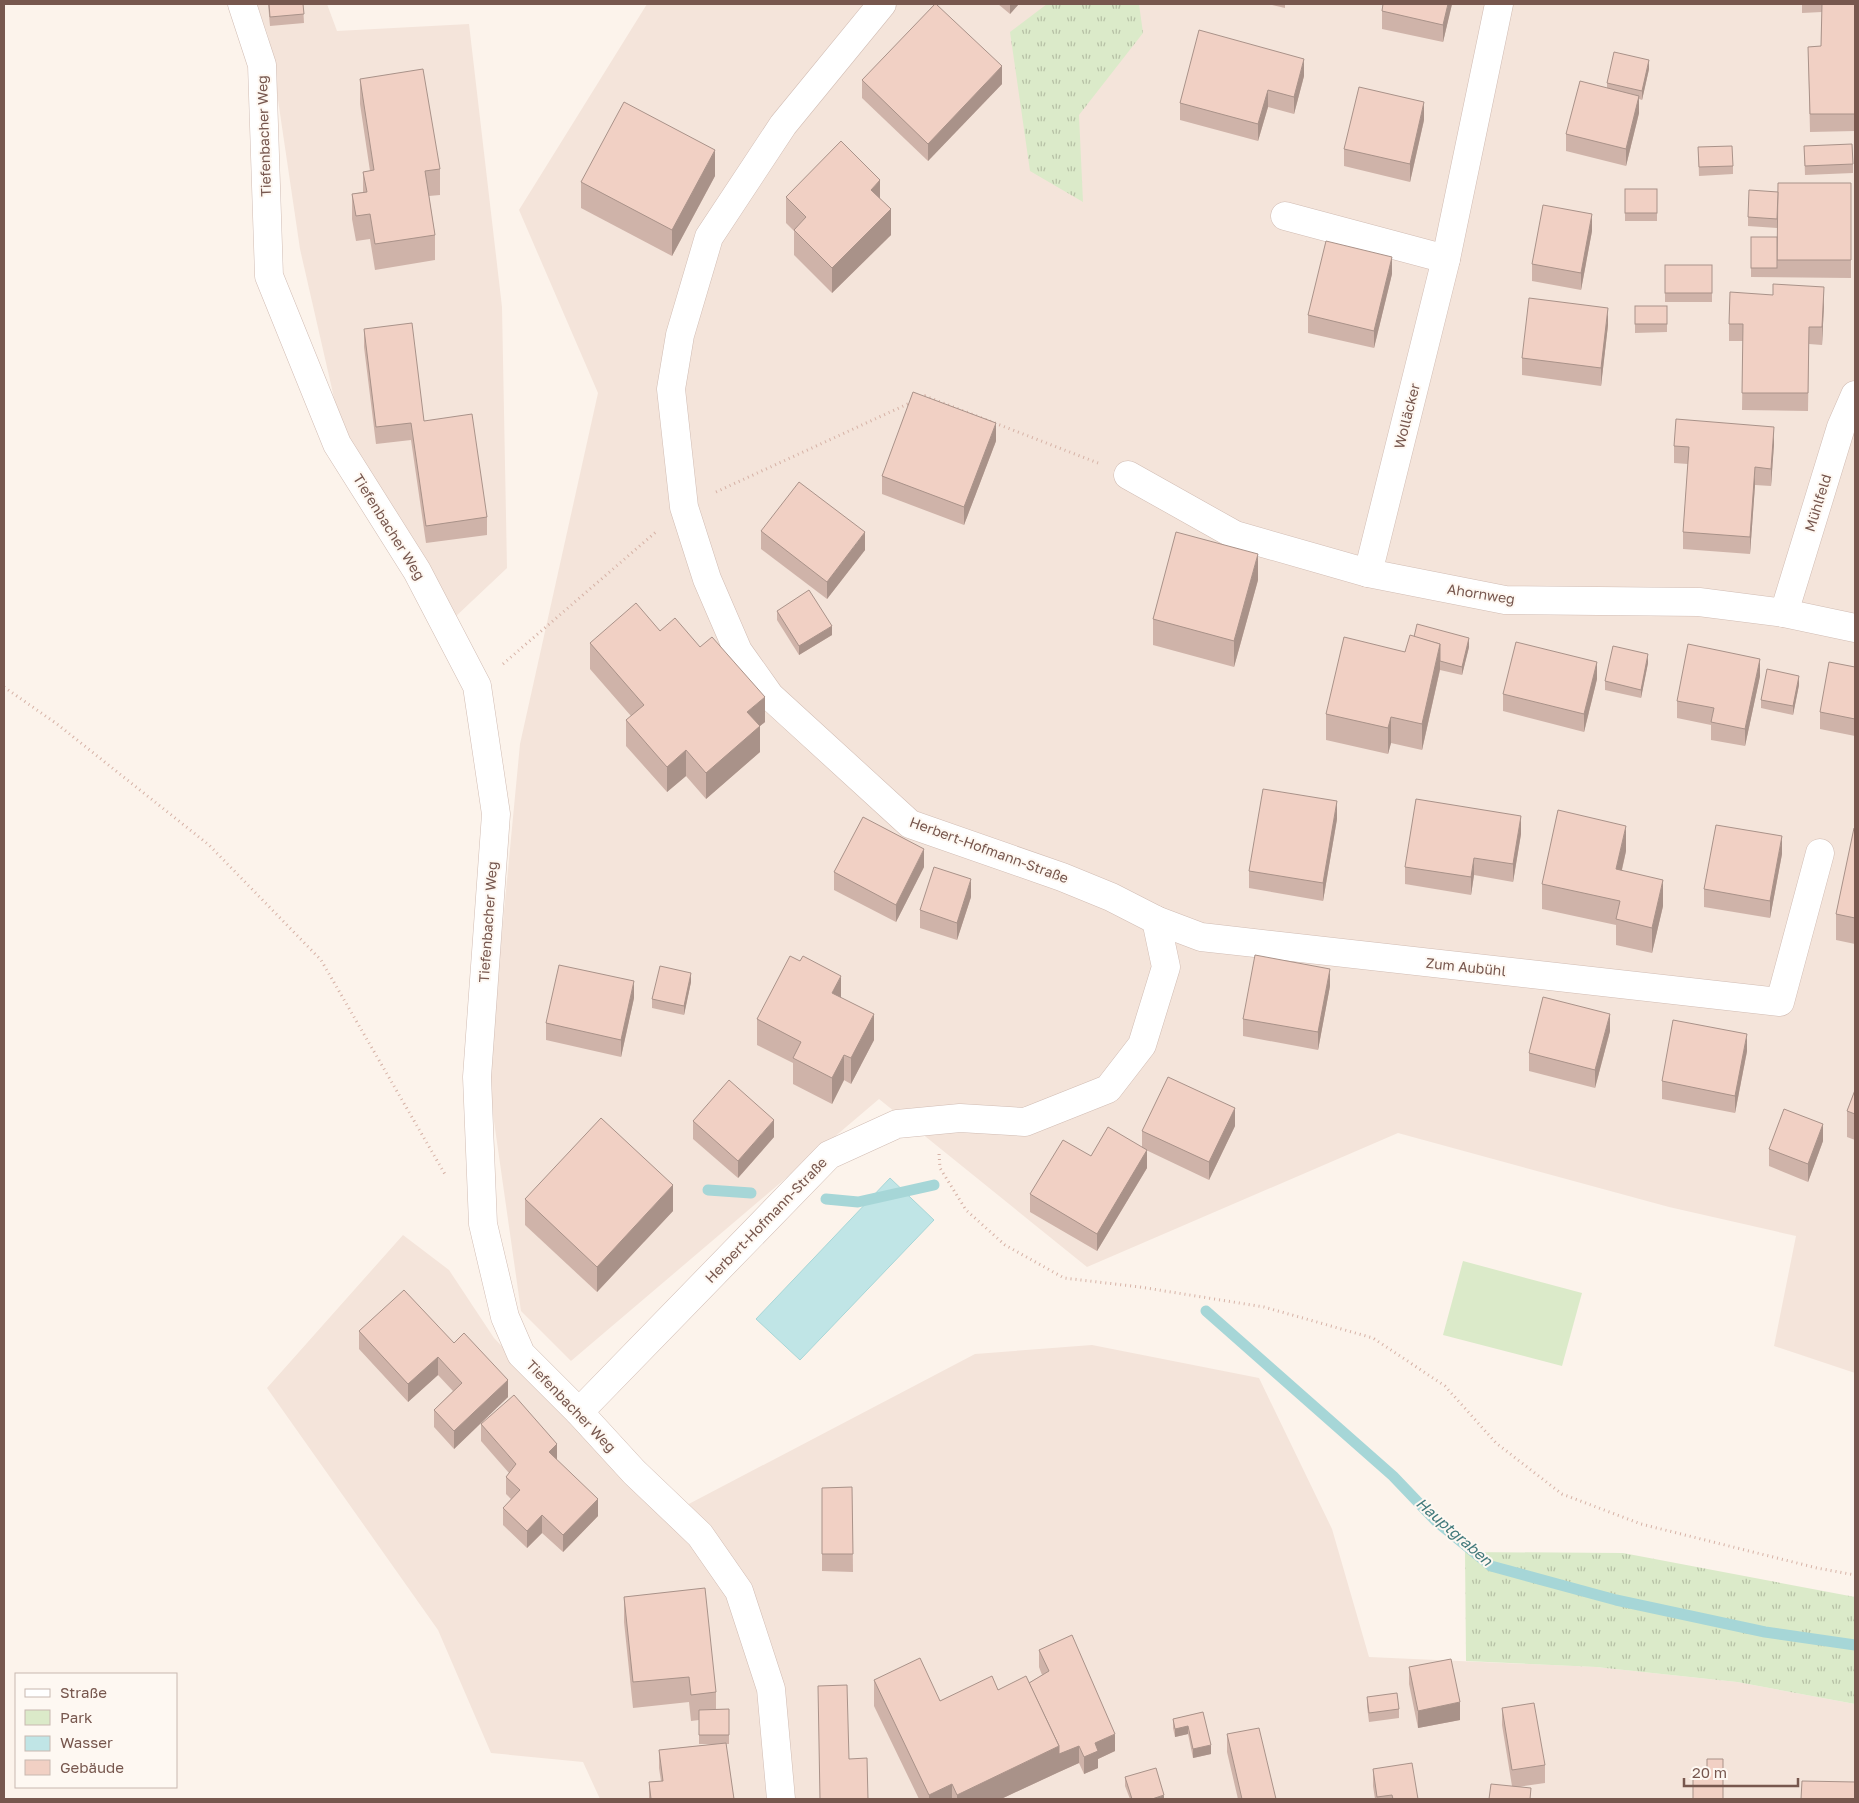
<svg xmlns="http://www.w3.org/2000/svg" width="1859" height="1803" font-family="'Golos Text',sans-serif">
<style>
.residential{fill:#f4e4da}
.grass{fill:url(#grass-tufts)}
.park{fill:#dbeac9}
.water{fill:#c0e5e6;stroke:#a6d6d7}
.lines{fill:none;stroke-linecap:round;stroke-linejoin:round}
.stream{stroke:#a6d6d7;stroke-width:11}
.minor-casing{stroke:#d1bcb3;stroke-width:29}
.path{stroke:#d6b2a6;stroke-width:3;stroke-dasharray:1 4;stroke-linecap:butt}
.minor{stroke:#fff;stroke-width:28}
.wall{fill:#cfb3a9}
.shaded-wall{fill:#a99289}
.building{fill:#f1d0c4;stroke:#a99289}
.labels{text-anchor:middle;stroke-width:4;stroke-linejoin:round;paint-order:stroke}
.street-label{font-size:14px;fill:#77574e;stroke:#fef8f2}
.water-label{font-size:15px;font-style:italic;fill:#42797b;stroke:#fef8f2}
</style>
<defs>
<pattern id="grass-tufts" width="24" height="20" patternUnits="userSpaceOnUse" patternTransform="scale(1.25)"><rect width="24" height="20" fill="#dbeac9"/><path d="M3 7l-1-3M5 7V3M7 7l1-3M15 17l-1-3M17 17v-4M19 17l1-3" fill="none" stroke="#b6c0a5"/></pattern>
</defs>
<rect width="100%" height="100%" fill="#fcf3eb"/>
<g class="residential">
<polygon points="257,4 327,4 337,31 469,24 502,307 507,568 454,618 340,424 300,249 269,39"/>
<polygon points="647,4 1855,4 1855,1373 1774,1346 1796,1236 1669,1207 1398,1133 1087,1267 879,1099 571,1361 521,1311 488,1079 520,744 598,393 519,210"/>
<polygon points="403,1235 449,1270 494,1338 664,1517 975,1354 1092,1345 1259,1378 1332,1529 1369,1657 1596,1667 1737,1682 1855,1704 1855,1799 600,1799 583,1762 491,1753 438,1630 267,1388"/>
</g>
<g class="grass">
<polygon points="1047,4 1139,4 1143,33 1079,115 1083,202 1030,171 1010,32"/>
<polygon points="1465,1552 1623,1553 1855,1597 1855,1704 1737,1682 1596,1667 1466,1661"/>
</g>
<polygon class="park" points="1463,1261 1582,1293 1562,1366 1443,1335"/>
<polygon class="water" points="890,1178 934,1220 800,1360 756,1319"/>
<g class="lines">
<g class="stream">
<polyline points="708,1190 751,1193"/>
<polyline points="826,1199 858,1202 934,1185"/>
<polyline points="1206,1311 1393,1476 1436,1521 1491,1566 1616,1600 1765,1632 1855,1645"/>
</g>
<defs>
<g id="minor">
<polyline points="242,4 262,65 269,276 337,444 417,571 477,686 496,814 477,1077 483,1224 505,1317 521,1354 579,1412 634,1472 700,1535 739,1591 771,1689 781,1799"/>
<polyline points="882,4 783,125 709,237 680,335 671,389 684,507 707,579 738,651 770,696 910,824 1062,877 1111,897 1156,920 1201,937 1780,1002 1820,853"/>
<polyline points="1285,216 1446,259"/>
<polyline points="1128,475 1235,535 1368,573 1505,600 1699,602 1784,613 1855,628"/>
<polyline points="1368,573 1446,259 1499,4"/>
<polyline points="1784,613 1841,427 1855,395"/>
<polyline points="579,1412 829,1155 897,1124 960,1118 1025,1122 1108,1089 1142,1045 1166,967 1156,920"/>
</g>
</defs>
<use href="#minor" class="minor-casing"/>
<g class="path">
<polyline points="920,398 925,396 1098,463"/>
<polyline points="716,492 912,402"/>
<polyline points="503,664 657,531"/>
<polyline points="4,687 57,724 209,845 321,960 446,1176"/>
<polyline points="939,1154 940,1168 966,1210 1005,1245 1064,1278 1140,1287 1264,1307 1373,1338 1445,1386 1496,1443 1562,1494 1641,1524 1817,1568 1855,1575"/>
</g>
<use href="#minor" class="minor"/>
</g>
<g class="wall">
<polygon points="268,4 303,4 304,23 270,26"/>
<polygon points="998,4 1019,4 1010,14"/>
<polygon points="1268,4 1285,4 1285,8"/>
<polygon points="1383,4 1452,4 1443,42 1382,29 1382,11"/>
<polygon points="1706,4 1729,4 1729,5"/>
<polygon points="1802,4 1855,4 1855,131 1810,132 1808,47 1821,46 1822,12 1802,13"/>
<polygon points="1649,69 1642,100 1639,99 1639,113 1626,166 1566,151 1566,134 1607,88 1607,83"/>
<polygon points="1304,76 1294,114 1268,107 1258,141 1180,120 1180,103"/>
<polygon points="360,79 440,169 440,195 429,196 435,235 435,260 375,270 370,239 356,241 352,219 352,194 363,192 363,172 370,171 360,104"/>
<polygon points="862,80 1002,84 928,161 862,98"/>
<polygon points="1424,120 1410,182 1344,166 1344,149"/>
<polygon points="1804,146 1853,164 1853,173 1805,175"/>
<polygon points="1698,147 1733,166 1733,174 1699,176"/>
<polygon points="715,176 672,256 581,208 581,182"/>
<polygon points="1851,183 1851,278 1751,277 1751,237 1777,268 1778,207 1777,228 1748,226 1748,217 1778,192"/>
<rect x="1625" y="189" width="32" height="32"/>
<polygon points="786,197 880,199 891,235 832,293 794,255 794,231 786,223"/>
<polygon points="1592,231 1581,290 1532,281 1532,264"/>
<rect x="1665" y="265" width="47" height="37"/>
<polygon points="1392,274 1374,348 1308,333 1308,315"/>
<polygon points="1824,304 1822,345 1809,344 1808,411 1742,410 1743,341 1729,341 1729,324"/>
<polygon points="1635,306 1667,306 1667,332 1635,333"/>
<polygon points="1608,325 1601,386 1522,375 1522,358"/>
<polygon points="364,329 487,517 487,535 426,543 411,440 376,444 364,347"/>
<polygon points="996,441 964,525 882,494 882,476"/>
<polygon points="1774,444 1771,486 1755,485 1750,554 1683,549 1683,532 1688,464 1674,463 1674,446"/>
<polygon points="761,531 865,550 827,599 761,549"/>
<polygon points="1258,580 1234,667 1153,645 1153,619"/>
<polygon points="777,611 832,635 799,655 777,620"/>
<polygon points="660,631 765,722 760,726 760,752 706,799 686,776 667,792 626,746 626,720 631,716 590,669 590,643"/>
<polygon points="1469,647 1462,675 1440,670 1422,750 1391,743 1388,754 1326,740 1326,714"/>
<polygon points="1648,663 1641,698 1605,690 1605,681"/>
<polygon points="1855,667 1855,736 1820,729 1820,712"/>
<polygon points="1760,676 1745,746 1711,740 1711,725 1677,718 1677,701"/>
<polygon points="1597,679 1584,732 1503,711 1503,694"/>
<polygon points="1799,685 1793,715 1761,708 1761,700"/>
<polygon points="1337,819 1323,901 1249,888 1249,871"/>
<polygon points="1855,828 1855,944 1836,940 1836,914"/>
<polygon points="1521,834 1513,882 1474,875 1471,895 1405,884 1405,867"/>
<polygon points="1626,851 1622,870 1663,906 1652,953 1616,945 1616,925 1542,909 1542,884"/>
<polygon points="1782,854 1770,918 1704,907 1704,889"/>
<polygon points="924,867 896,922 834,890 834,872"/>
<polygon points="971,897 957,940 920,928 920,910"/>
<polygon points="691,982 684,1015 652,1008 652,999"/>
<polygon points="1330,986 1318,1050 1243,1036 1243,1019"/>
<polygon points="634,998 621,1057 546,1040 546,1023"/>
<polygon points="841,998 874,1040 851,1084 844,1080 832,1104 793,1084 793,1063 757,1045 757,1019"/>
<polygon points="1610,1031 1595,1088 1529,1071 1529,1053"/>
<polygon points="1747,1051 1735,1113 1662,1099 1662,1081"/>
<polygon points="1855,1090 1855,1140 1847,1137 1847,1111"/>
<polygon points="693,1121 774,1137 738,1178 693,1139"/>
<polygon points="1235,1126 1209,1180 1146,1150 1147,1168 1097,1251 1030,1212 1030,1194 1091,1156 1142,1148 1142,1131"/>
<polygon points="1823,1141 1808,1182 1769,1166 1769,1149"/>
<polygon points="525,1199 673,1211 597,1292 525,1225"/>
<polygon points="359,1331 454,1343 508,1397 454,1449 434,1427 434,1410 453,1391 438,1375 408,1402 359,1349"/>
<polygon points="481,1424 557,1460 598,1516 563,1552 542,1533 527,1548 503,1525 503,1508 511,1499 506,1494 506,1477 509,1473 481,1441"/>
<polygon points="852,1487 853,1572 822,1571 822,1488"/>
<polygon points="624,1597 716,1692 716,1709 729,1709 729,1744 726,1744 734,1799 649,1799 649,1782 661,1781 659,1768 659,1750 715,1744 699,1744 699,1720 691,1721 689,1702 633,1708 624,1622"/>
<polygon points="1039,1650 1115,1751 1098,1759 1098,1768 1084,1774 1079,1763 1059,1772 1001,1799 919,1799 874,1706 874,1680 940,1701 998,1690 1029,1683 1042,1675 1039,1667"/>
<polygon points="1409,1667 1460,1720 1418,1728 1409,1684"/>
<polygon points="1367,1697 1399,1709 1399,1718 1369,1722 1367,1706"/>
<polygon points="1502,1708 1545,1765 1545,1783 1518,1787 1531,1799 1512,1786 1502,1725"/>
<polygon points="1203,1712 1211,1754 1193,1758 1188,1734 1175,1737 1173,1728 1173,1719"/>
<polygon points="1227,1734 1276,1799 1238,1799 1227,1752"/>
<polygon points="1373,1769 1418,1799 1375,1799 1373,1786"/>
<polygon points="1125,1777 1164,1799 1130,1799 1125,1786"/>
</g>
<g class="shaded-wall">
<polygon points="1010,4 1019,4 1010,14"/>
<polygon points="1448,4 1452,4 1443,42 1443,25"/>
<polygon points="1304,59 1304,76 1294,114 1294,97"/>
<polygon points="1649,60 1649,69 1642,100 1642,91"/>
<polygon points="1002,66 1002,84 928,161 928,144"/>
<polygon points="1268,90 1268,107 1258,141 1258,124"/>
<polygon points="1639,96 1639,113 1626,166 1626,149"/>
<polygon points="1424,102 1424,120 1410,182 1410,164"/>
<polygon points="715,150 715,176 672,256 672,230"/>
<polygon points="880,180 880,206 871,190"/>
<polygon points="891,209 891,235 832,293 832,268"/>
<polygon points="1592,214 1592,231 1581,290 1581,273"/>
<polygon points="1392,257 1392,274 1374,348 1374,331"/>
<polygon points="1824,287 1824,304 1822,345 1822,327"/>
<polygon points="1608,308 1608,325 1601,386 1601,368"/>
<polygon points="996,423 996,441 964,525 964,507"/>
<polygon points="1774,427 1774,444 1771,486 1771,469"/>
<polygon points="1755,467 1755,485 1750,554 1750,537"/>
<polygon points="865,532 865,550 827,599 827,582"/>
<polygon points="1258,554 1258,580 1234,667 1234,641"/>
<polygon points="832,626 832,635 799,655 799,646"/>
<polygon points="1469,638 1469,647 1462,675 1462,667"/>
<polygon points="1440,644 1440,669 1422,750 1422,724"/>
<polygon points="1648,654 1648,663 1641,698 1641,690"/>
<polygon points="1760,659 1760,676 1745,746 1745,729"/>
<polygon points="1597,662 1597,679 1584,732 1584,714"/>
<polygon points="1799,676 1799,685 1793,715 1793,706"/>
<polygon points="765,697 765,722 760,726 760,752 706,799 706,773 747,712"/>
<polygon points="1391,717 1391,743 1388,754 1388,728"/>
<polygon points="686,750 686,776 667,792 667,767"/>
<polygon points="1337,801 1337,819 1323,901 1323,883"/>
<polygon points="1521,816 1521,834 1513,882 1513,864"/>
<polygon points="1626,826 1626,851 1616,895 1616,869"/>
<polygon points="1782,836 1782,854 1770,918 1770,901"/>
<polygon points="924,849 924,867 896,922 896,905"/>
<polygon points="1474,858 1474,875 1471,895 1471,877"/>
<polygon points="971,879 971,897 957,940 957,923"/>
<polygon points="1663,880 1663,906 1652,953 1652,928"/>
<polygon points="1330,969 1330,986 1318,1050 1318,1032"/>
<polygon points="691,973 691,982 684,1015 684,1006"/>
<polygon points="841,976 841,1001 832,993"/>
<polygon points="634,981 634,998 621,1057 621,1040"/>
<polygon points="874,1014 874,1040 851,1084 851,1058"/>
<polygon points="1610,1014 1610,1031 1595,1088 1595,1070"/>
<polygon points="1747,1034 1747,1051 1735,1113 1735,1096"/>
<polygon points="844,1055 844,1080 832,1104 832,1078"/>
<polygon points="1235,1108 1235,1126 1209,1180 1209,1162"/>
<polygon points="774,1120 774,1137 738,1178 738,1161"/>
<polygon points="1823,1124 1823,1141 1808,1182 1808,1164"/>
<polygon points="1147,1150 1147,1168 1097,1251 1097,1234"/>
<polygon points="673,1185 673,1211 597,1292 597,1267"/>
<polygon points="438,1357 438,1375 408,1402 408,1384"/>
<polygon points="508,1380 508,1397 454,1449 454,1431"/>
<polygon points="557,1444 557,1462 549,1452"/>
<polygon points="598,1499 598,1516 563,1552 563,1535"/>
<polygon points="542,1515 542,1533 527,1548 527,1531"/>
<polygon points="1460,1702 1460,1720 1418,1728 1418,1711"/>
<polygon points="1188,1726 1188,1734 1175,1737 1175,1729"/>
<polygon points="1115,1734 1115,1751 1098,1759 1098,1768 1084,1774 1084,1757 1095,1743"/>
<polygon points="1211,1745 1211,1754 1193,1758 1193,1749"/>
<polygon points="1059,1746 1079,1746 1079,1763 1059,1772 1001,1799 957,1799 957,1795"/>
<polygon points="952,1784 952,1799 929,1799 929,1795"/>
<polygon points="1164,1795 1164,1799 1152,1799"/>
</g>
<g class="building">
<polygon points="269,4 303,4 304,14 270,17"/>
<polygon points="935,4 936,4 1002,66 928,144 862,80"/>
<polygon points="1383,4 1448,4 1443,25 1382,11"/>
<polygon points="1822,4 1855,4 1855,114 1810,114 1808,47 1821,46"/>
<polygon points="1199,30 1304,59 1294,97 1268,90 1258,124 1180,103"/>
<polygon points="1614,52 1649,60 1642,91 1607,83"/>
<polygon points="423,69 440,169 425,171 435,235 375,244 370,214 356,216 352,194 367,192 363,172 374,170 360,79"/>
<polygon points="1580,81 1639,96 1626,149 1566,134"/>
<polygon points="1359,87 1424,102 1410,164 1344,149"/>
<polygon points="624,102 715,150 672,230 581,182"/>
<polygon points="841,141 880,180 871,190 891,209 832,268 794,230 806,217 786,197"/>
<polygon points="1852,144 1853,164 1805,166 1804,146"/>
<polygon points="1732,146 1733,166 1699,167 1698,147"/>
<polygon points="1778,183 1851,183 1851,260 1777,260"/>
<rect x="1625" y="189" width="32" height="24"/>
<polygon points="1749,190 1778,192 1777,219 1748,217"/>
<polygon points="1543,205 1592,214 1581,273 1532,264"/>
<rect x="1751" y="237" width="26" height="31"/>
<polygon points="1326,241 1392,257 1374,331 1308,315"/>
<rect x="1665" y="265" width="47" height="28"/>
<polygon points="1773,284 1824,287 1822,327 1809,327 1808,393 1742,393 1743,324 1729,324 1730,292 1773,295"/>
<polygon points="1529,298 1608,308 1601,368 1522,358"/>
<rect x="1635" y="306" width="32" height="18"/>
<polygon points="412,323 424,421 472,414 487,517 426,526 411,423 376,427 364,329"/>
<polygon points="913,392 996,423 964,507 882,476"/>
<polygon points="1676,419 1774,427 1771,469 1755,467 1750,537 1683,532 1689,447 1674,446"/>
<polygon points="799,482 865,532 827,582 761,531"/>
<polygon points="1176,532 1258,554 1234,641 1153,619"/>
<polygon points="809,590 832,626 799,646 777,611"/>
<polygon points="636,603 660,631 675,618 700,647 712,637 765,697 747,712 760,726 706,773 686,750 667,767 626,720 644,705 590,643"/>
<polygon points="1417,624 1469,638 1462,667 1440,661 1440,644 1414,637"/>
<polygon points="1410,635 1440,644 1422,724 1391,717 1388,728 1326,714 1344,637 1405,652"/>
<polygon points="1516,642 1597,662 1584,714 1503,694"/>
<polygon points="1688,644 1760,659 1745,729 1711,722 1714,708 1677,701"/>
<polygon points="1613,646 1648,654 1641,690 1605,681"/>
<polygon points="1829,662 1855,667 1855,719 1820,712"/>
<polygon points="1767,669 1799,676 1793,706 1761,700"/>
<polygon points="1263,789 1337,801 1323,883 1249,871"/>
<polygon points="1416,799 1521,816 1513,864 1474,858 1471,877 1405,867"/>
<polygon points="1558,810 1626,826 1616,869 1663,880 1652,928 1616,919 1620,901 1542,884"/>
<polygon points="863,817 924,849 896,905 834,872"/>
<polygon points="1716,825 1782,836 1770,901 1704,889"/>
<polygon points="1854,828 1855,828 1855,918 1836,914"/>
<polygon points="934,867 971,879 957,923 920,910"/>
<polygon points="1255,955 1330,969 1318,1032 1243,1019"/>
<polygon points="790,956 800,961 803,956 841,976 832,993 874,1014 851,1058 844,1055 832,1078 793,1058 801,1042 757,1019"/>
<polygon points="559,965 634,981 621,1040 546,1023"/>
<polygon points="660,966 691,973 684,1006 652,999"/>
<polygon points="1543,997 1610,1014 1595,1070 1529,1053"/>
<polygon points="1673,1020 1747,1034 1735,1096 1662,1081"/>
<polygon points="1168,1077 1235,1108 1209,1162 1142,1131"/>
<polygon points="729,1080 774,1120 738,1161 693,1121"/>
<polygon points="1855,1090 1855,1114 1847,1111"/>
<polygon points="1784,1109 1823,1124 1808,1164 1769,1149"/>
<polygon points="601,1118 673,1185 597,1267 525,1199"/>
<polygon points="1108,1127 1147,1150 1097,1234 1030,1194 1063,1140 1091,1156"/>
<polygon points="404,1290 454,1343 464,1333 508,1380 454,1431 434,1410 462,1383 438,1357 408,1384 359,1331"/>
<polygon points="514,1395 557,1444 549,1452 598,1499 563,1535 542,1515 527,1531 503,1508 520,1490 506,1477 516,1464 481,1424"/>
<polygon points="852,1487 853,1554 822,1554 822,1488"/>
<polygon points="705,1588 716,1692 691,1695 689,1677 633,1682 624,1597"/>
<polygon points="1072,1635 1115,1734 1095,1743 1098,1751 1084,1757 1079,1746 1059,1754 1059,1746 1029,1683 1049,1671 1039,1650"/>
<polygon points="920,1658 940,1701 992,1676 998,1690 1026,1676 1059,1746 957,1795 952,1784 929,1795 874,1680"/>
<polygon points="1451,1659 1460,1702 1418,1711 1409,1667"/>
<polygon points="847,1685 849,1759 867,1758 868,1799 820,1799 818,1686"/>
<polygon points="1397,1693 1399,1709 1369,1713 1367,1697"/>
<polygon points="1534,1703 1545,1765 1512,1770 1502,1708"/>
<polygon points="729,1709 729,1735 699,1735 699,1710"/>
<polygon points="1203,1712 1211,1745 1193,1749 1188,1726 1175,1729 1173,1719"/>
<polygon points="1259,1728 1276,1799 1242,1799 1227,1734"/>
<polygon points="726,1743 734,1799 651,1799 649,1782 663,1781 659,1750"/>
<polygon points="1707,1759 1723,1759 1723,1799 1693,1799 1693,1776 1707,1775"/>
<polygon points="1412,1763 1418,1799 1393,1799 1392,1795 1377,1797 1373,1769"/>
<polygon points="1156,1768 1164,1795 1152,1799 1132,1799 1125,1777"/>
<polygon points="1802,1781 1855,1782 1855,1799 1801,1799"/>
<polygon points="1491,1784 1531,1788 1530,1799 1489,1799"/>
</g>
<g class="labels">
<g class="street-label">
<text transform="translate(264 136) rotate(-92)" y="5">Tiefenbacher Weg</text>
<text transform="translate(1407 416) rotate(-76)" y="5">Wolläcker</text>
<text transform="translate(1818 503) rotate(-73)" y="5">Mühlfeld</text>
<text transform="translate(389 527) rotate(58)" y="5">Tiefenbacher Weg</text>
<text transform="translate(1481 594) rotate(9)" y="5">Ahornweg</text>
<text transform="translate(989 850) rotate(20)" y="5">Herbert-Hofmann-Straße</text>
<text transform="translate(488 922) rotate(-86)" y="5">Tiefenbacher Weg</text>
<text transform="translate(1466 967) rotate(6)" y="5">Zum Aubühl</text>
<text transform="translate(766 1220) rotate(-46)" y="5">Herbert-Hofmann-Straße</text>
<text transform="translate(571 1406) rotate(46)" y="5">Tiefenbacher Weg</text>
</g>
<g class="water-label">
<text transform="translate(1454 1532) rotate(41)" y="5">Hauptgraben</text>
</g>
</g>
<rect width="1859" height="1803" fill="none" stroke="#77574e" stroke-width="10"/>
<rect x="15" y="1673" width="162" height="115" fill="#fef8f2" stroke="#c8b8b0"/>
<rect x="25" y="1689" width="25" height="8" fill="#ffffff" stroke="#c8b8b0"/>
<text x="60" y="1698" font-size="15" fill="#77574e">Straße</text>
<rect x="25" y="1710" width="25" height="15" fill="#dbeac9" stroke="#c8b8b0"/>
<text x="60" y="1723" font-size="15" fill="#77574e">Park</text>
<rect x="25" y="1736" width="25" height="15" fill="#c0e5e6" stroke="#c8b8b0"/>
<text x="60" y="1748" font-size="15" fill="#77574e">Wasser</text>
<rect x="25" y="1760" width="25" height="15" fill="#f1d0c4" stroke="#c8b8b0"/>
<text x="60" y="1773" font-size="15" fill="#77574e">Gebäude</text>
<path d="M1684 1778v8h114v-8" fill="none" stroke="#77574e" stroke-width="2.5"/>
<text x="1692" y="1778" font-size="15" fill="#77574e" stroke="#fef8f2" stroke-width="4" paint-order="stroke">20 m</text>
</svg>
